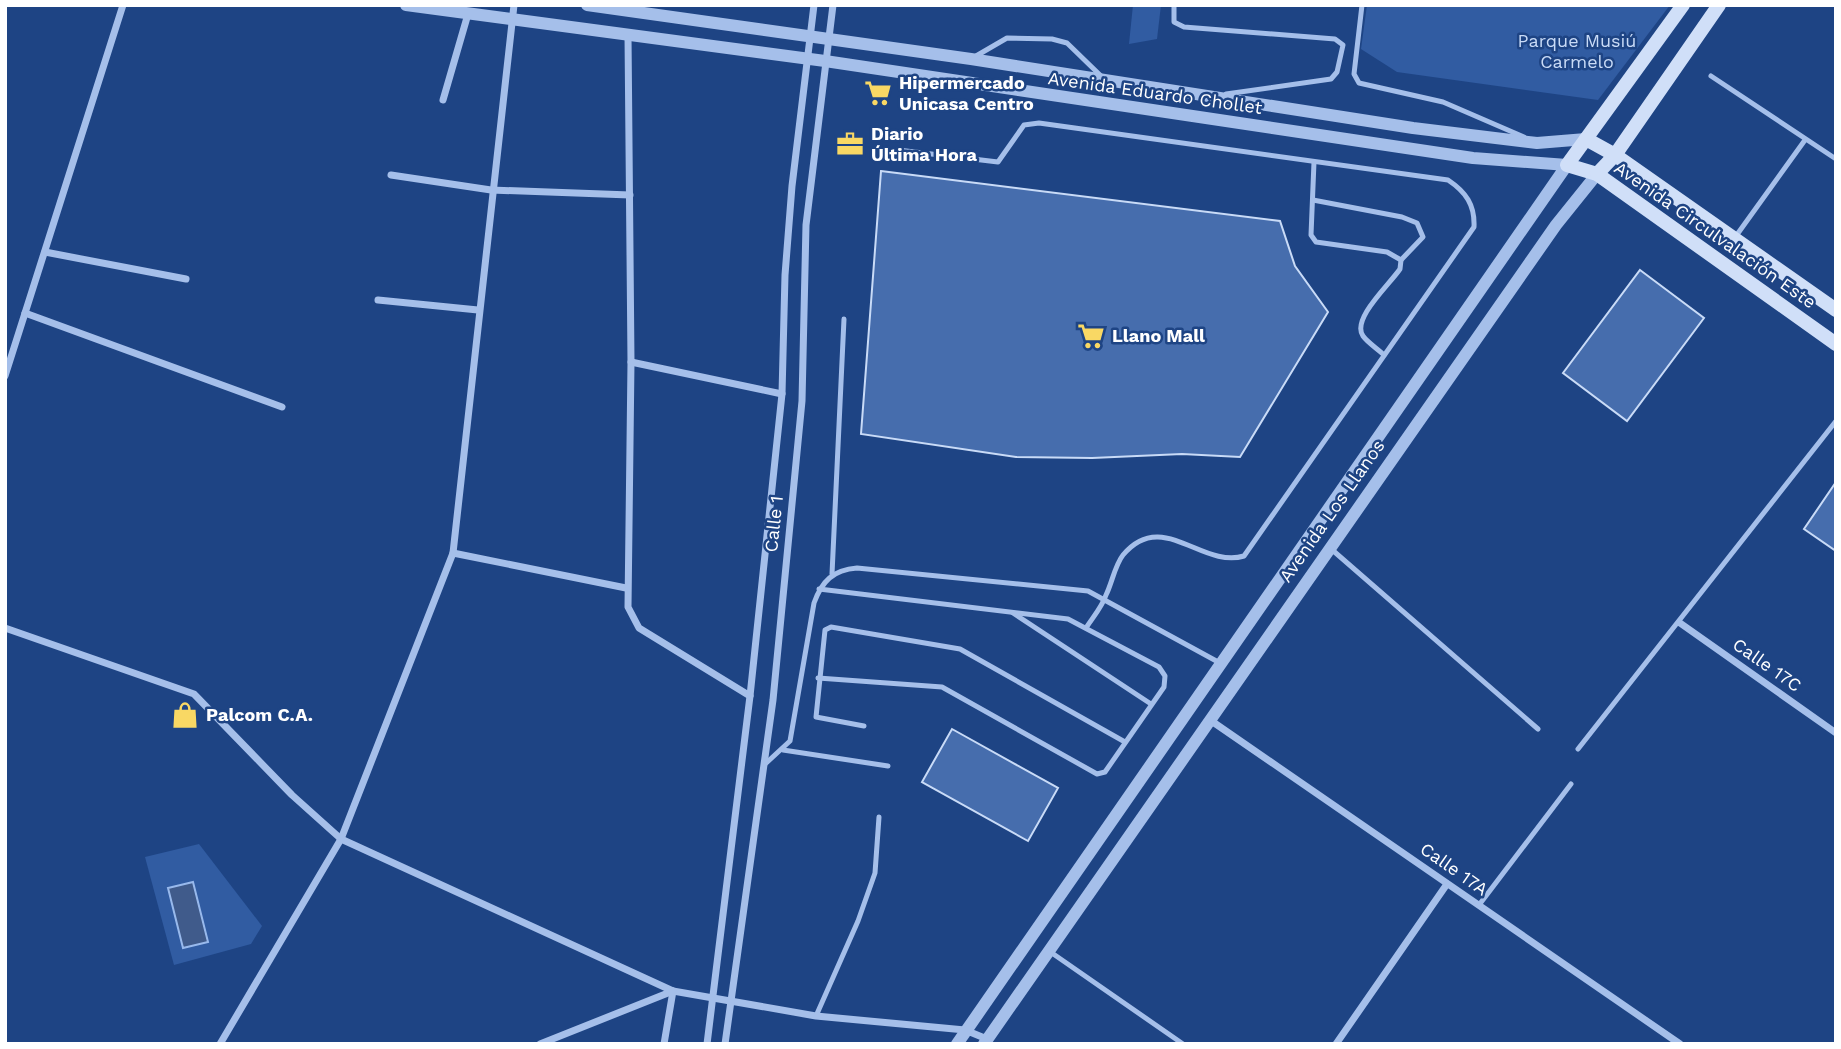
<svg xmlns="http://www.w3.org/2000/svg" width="1841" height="1049" font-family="'Work Sans',sans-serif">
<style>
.green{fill:#315ca2}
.water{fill:#405b8b;stroke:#98b9ec;stroke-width:2}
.building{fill:#466dad;stroke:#c9dbf7;stroke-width:2}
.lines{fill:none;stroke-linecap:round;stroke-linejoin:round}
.service{stroke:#a5bfea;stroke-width:5}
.minor{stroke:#a5bfea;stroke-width:7}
.tertiary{stroke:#a5bfea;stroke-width:12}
.secondary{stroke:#d0dff8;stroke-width:14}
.labels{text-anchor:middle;stroke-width:5;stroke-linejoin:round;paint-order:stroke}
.park-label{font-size:18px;fill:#c9dbf7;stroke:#1e4484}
.poi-label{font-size:18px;font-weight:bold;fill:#fff;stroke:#1e4484;text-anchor:start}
.street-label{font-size:18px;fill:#fff;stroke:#1e4484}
</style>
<rect width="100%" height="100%" fill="#1e4484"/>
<g class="green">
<polygon points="1133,5 1161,5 1157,39 1129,44"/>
<polygon points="1367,5 1670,5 1598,100 1397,72 1361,49"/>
<polygon points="199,844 262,926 251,944 174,965 145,857"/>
</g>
<polygon class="water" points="193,882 208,942 183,948 168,888"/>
<g class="building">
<polygon points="881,171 1280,221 1295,266 1328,312 1240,457 1182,454 1092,458 1016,457 861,434"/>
<polygon points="1640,270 1704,318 1627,421 1563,373"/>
<polygon points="1836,482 1836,551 1804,529"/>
<polygon points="952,729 1058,788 1028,841 922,782"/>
</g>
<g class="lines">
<g class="service">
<polyline points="1174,5 1174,22 1184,27 1335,39 1343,45 1337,72 1331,79 1226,94"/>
<polyline points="1362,5 1354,74 1359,83 1443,102 1524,137"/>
<polyline points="976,56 1007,38 1052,39 1067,43 1101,76"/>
<polyline points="1711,76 1836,159"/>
<path d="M898 150 998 162 1024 125 1039 123 1448 180C1466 192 1475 205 1474 227L1244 556C1202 569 1162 508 1123 555 1115 565 1112 583 1106 595 1102 607 1093 617 1086 628"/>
<path d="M1314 162 1311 235 1316 242 1387 252 1401 260 1400 269C1390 284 1351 319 1363 336 1368 343 1378 349 1384 355"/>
<polyline points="1313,200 1402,217 1417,223 1423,237 1401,260"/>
<polyline points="1736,236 1805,140"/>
<polyline points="1330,548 1538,729"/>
<polyline points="832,574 844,319"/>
<polyline points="1013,613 1151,704"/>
<polyline points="818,678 942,687 1097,774 1105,772 1164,687 1165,676 1159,667 1068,619 819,589"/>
<polyline points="864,726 816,717 825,630 831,627 960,649 1125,742"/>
<polyline points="1578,749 1836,421"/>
<polyline points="783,750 888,766"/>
<path d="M764 765 790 741 814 603C822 581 833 570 857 568L1088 591 1220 663"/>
<polyline points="1479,905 1571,784"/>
<polyline points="1049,951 1183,1044"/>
<polyline points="816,1016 858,921 875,873 879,817"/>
</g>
<g class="minor">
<polyline points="628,35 631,362 628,607 639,628 750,696"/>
<polyline points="443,100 468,14"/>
<polyline points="391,175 491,190 630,195"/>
<polyline points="45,252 186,279"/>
<polyline points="378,300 478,310"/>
<polyline points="25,313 282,407"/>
<polyline points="631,362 782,394"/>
<polyline points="5,376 123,5"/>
<polyline points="453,553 626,588"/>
<polyline points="1680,623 1836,733"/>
<polyline points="5,628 194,694 292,795 341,839 673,991 816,1016 965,1030 987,1039"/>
<polyline points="1210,720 1680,1044"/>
<polyline points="220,1044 341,839 453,553 514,5"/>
<polyline points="540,1044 673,991"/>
<polyline points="664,1044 673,991"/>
<polyline points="707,1044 750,696 782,394 785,275 792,186 814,5"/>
<polyline points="725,1044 773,700 802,401 806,225 833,5"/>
<polyline points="1336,1044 1447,884"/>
</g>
<g class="tertiary">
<polyline points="406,5 825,61 1473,158 1567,165 957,1044"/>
<polyline points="587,5 971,59 1413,128 1537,143 1586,139"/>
<polyline points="984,1044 1556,225 1597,174"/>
</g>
<g class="secondary">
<polyline points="1683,5 1567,165 1597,174 1836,344"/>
<polyline points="1586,139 1615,155 1836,310"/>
<polyline points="1597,174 1615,155 1719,5"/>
</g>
</g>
<defs>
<symbol id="supermarket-bare" viewBox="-9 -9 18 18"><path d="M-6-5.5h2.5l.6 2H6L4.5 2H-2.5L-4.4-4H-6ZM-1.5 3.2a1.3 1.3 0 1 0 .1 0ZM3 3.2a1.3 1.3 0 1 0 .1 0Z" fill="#f9d864" stroke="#1e4484" stroke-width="2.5" paint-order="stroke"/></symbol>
<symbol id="office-bare" viewBox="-9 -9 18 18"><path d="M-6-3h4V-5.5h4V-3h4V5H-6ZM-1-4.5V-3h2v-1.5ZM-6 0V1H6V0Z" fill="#f9d864" stroke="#1e4484" stroke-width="2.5" paint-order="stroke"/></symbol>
<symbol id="shop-bare" viewBox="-9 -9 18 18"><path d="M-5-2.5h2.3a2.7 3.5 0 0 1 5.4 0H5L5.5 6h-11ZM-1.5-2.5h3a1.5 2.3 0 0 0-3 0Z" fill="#f9d864" stroke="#1e4484" stroke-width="2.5" paint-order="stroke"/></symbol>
</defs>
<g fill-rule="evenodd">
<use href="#supermarket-bare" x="859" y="74" width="38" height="38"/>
<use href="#office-bare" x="831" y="125" width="38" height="38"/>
<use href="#supermarket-bare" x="1072" y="317" width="38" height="38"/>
<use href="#shop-bare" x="166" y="696" width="38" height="38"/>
</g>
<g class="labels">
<g class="park-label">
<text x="1577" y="47">Parque Musiú<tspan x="1577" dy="21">Carmelo</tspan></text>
</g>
<g class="poi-label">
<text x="899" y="89">Hipermercado<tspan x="899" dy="21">Unicasa Centro</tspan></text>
<text x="871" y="140">Diario<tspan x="871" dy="21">Última Hora</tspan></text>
<text x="1112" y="342">Llano Mall</text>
<text x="206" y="721">Palcom C.A.</text>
</g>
<g class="street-label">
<text transform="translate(1155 93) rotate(8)" y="6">Avenida Eduardo Chollet</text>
<text transform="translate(1715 235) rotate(35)" y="6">Avenida Circulvalación Este</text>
<text transform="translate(1332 511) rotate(-55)" y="6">Avenida Los Llanos</text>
<text transform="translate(774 524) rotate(-84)" y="6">Calle 1</text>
<text transform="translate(1767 665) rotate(35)" y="6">Calle 17C</text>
<text transform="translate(1454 869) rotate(35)" y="6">Calle 17A</text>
</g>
</g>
<rect width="1841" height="1049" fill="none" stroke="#ffffff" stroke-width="14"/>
</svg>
